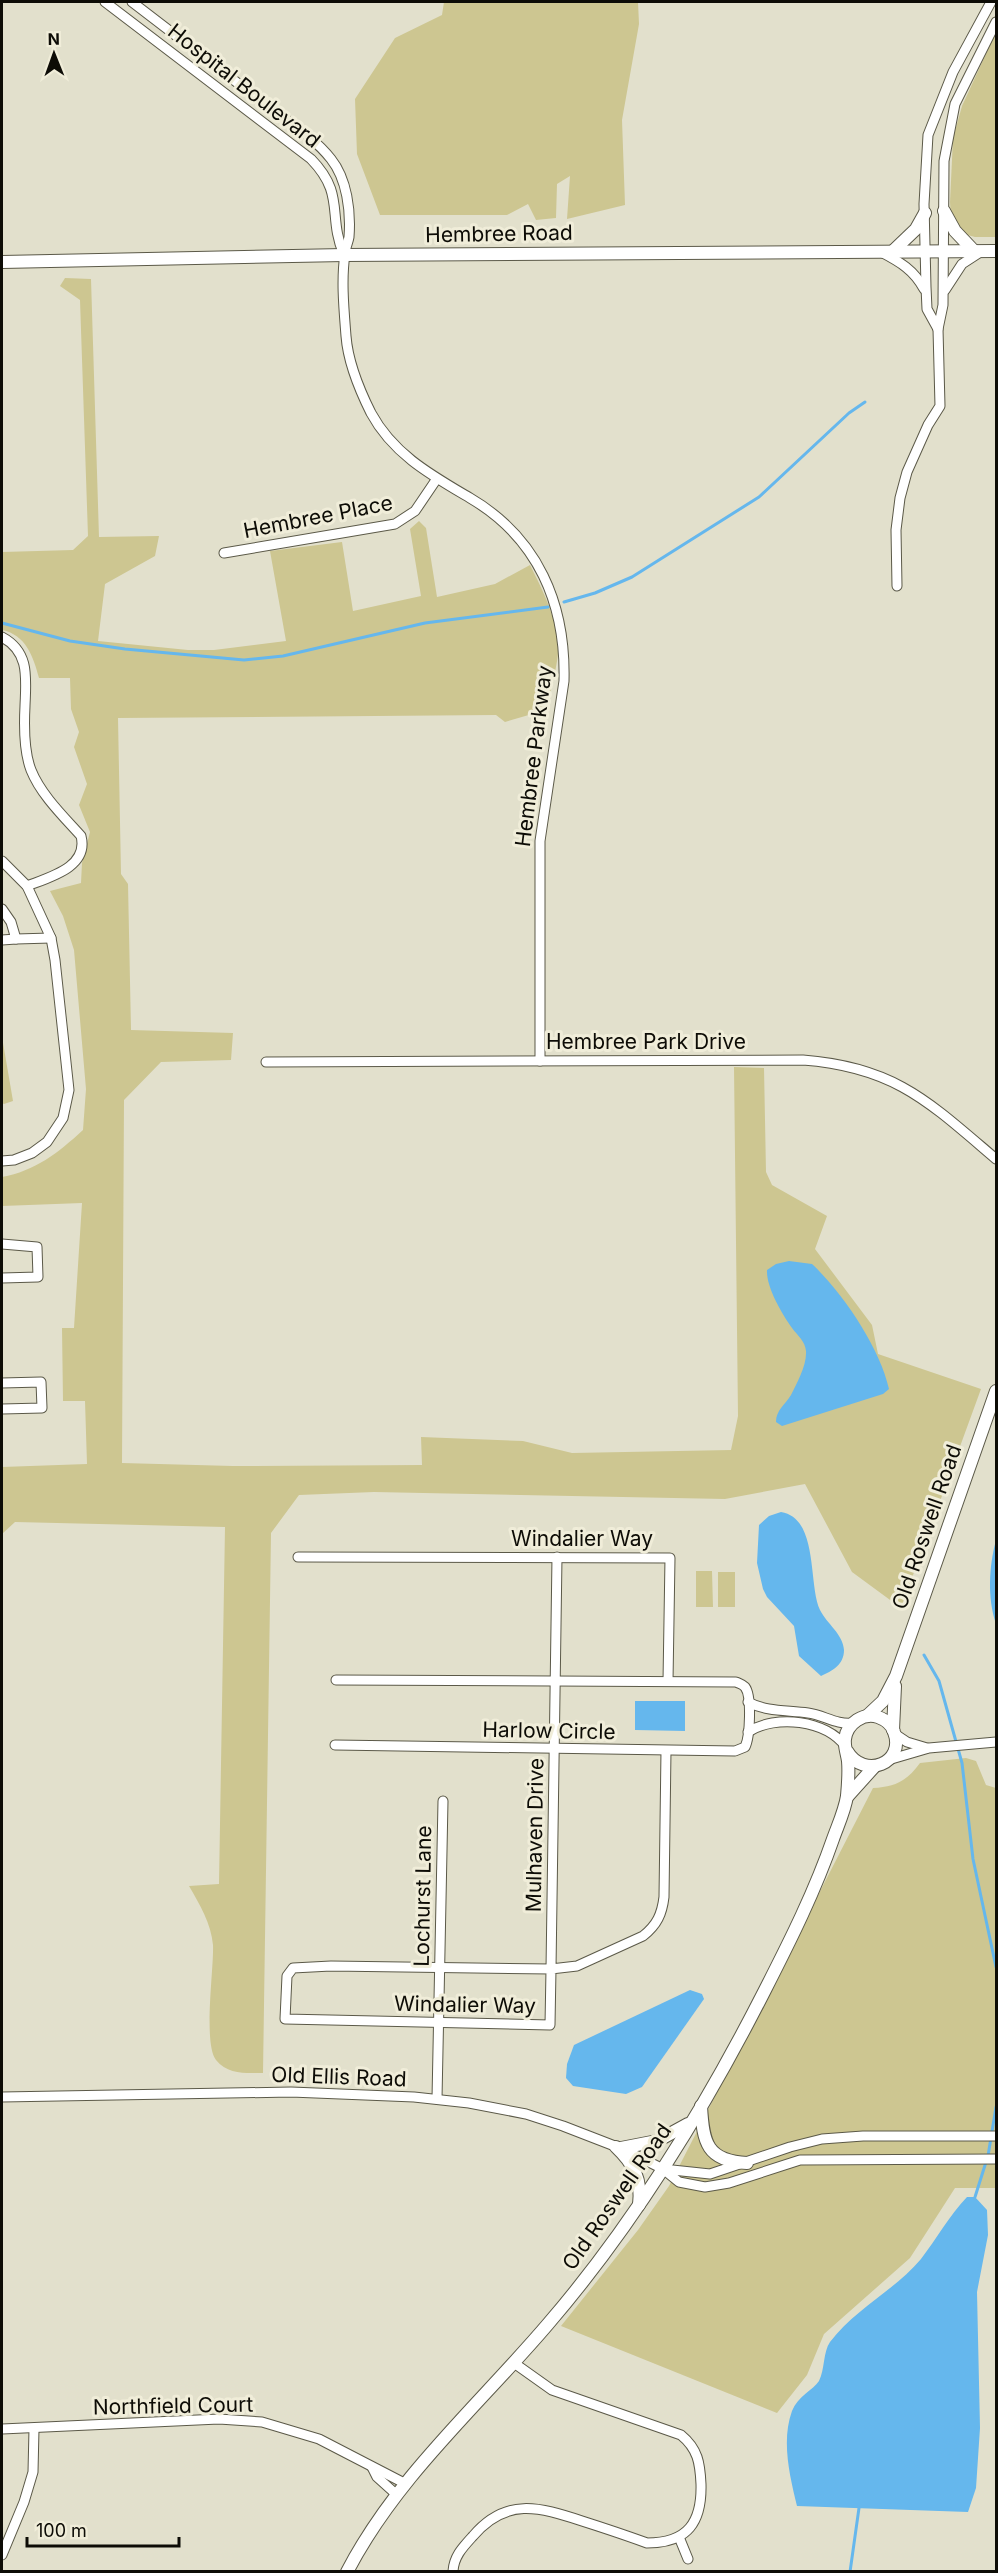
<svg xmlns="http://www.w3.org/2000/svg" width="998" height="2573" font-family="Inter,sans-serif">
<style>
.green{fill:#cdc691}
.water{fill:#65b7ed}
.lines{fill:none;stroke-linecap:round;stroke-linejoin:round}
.stream{stroke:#65b7ed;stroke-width:3}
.minor-casing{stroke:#5b5948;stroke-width:11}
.tertiary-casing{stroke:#5b5948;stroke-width:14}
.minor{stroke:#fff;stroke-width:9}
.tertiary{stroke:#fff;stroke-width:12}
.labels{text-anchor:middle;stroke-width:6;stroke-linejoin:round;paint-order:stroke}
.street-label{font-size:21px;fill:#0d0c06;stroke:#f0edd9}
</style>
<rect width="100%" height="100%" fill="#e2e0cc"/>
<g class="green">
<polygon points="444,2 638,2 639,24 622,120 625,205 567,219 570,176 557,184 556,218 536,220 528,204 507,215 380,215 357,154 355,99 395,38 442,15"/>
<polygon points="996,32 996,237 975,237 964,234 951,217 950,202 953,138 962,106"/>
<path d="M65 278 91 279 99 537 159 536 155 556 105 584 98 641 188 650H214L286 641 270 551 342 542 353 611 421 596 410 529 419 521 426 528 437 597 495 584 530 565C544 593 559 622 558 654 556 672 550 692 546 710L505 722 496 715 118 718 121 874 128 884 131 1030 233 1033 231 1060 161 1062 124 1100 122 1463 233 1466 422 1465 421 1437 523 1441 572 1453 731 1450 738 1416 734 1067 764 1068 766 1172 772 1185 827 1216 815 1249 872 1325 878 1354 981 1389 901 1608 852 1572 805 1484 725 1499 374 1492 299 1495 271 1533 263 2073C246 2073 228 2075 216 2060 203 2043 214 1969 213 1945 211 1923 200 1905 189 1886L219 1884 225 1527 15 1522 2 1534V1467L87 1464 85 1401H63L62 1328H74L82 1203 2 1206V1177C35 1171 58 1153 83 1130L86 1089 74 950 63 916 50 891 81 883 82 863 90 832 79 805 87 784 74 747 79 732 71 709 70 678H39C33 656 26 635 2 630V552L73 550 88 536 80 300 60 286Z"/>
<polygon points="2,1037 13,1101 4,1104 2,1103"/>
<polygon points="696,1571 712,1571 713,1607 696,1607"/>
<rect x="718" y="1572" width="17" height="35"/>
<path d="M966 1758 976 1761 986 1785 996 1788V2188H955L910 2258 824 2334 807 2375 777 2413 561 2326 638 2230 669 2186 873 1788C895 1787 907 1781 920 1763Z"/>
</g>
<g class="water">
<path d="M789 1261 812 1264C843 1293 880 1348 889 1389L883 1394 782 1426 776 1422C776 1410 785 1405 791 1395 797 1383 807 1365 806 1351 805 1341 798 1336 792 1328 782 1314 766 1287 767 1270L776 1264Z"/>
<path d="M781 1512C819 1518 808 1585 820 1610 827 1624 843 1634 844 1650 844 1665 832 1671 821 1676L799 1656 794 1626 767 1597 763 1589 757 1563 759 1525 769 1516Z"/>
<path d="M996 1540V1624C987 1598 989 1566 996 1540Z"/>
<polygon points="635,1701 685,1701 685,1731 635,1730"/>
<polygon points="690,1990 702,1994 704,1999 642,2087 626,2094 573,2086 566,2078 567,2064 574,2045"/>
<path d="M967 2197H975L987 2210 988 2235 977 2292 980 2428 976 2488 968 2512 797 2506C790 2477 781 2441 792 2411 798 2396 813 2390 819 2381 825 2369 823 2352 830 2342 855 2309 895 2290 921 2259 937 2238 949 2216 967 2197Z"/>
</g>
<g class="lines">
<g class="stream">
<polyline points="564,602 595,593 632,577 759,497 849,413 865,402"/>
<polyline points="2,623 70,641 125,649 244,660 283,656 425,623 548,607"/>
<polyline points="924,1655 939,1681 962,1763 973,1859 996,1967"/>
<polyline points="988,2156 996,2107"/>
<polyline points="975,2197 986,2162"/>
<polyline points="850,2572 859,2508"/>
</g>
<defs>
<g id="minor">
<path d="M105 2 311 159C346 195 327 215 344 255"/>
<path d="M132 2C176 36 220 70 265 104 287 121 314 137 331 159 347 179 351 211 349 237 348 243 345 248 345 254 341 280 344 310 346 336 348 363 359 389 371 413 393 454 431 475 470 498 538 538 566 604 564 681L540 841V1061"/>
<path d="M881 252C900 262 914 270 924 289"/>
<polyline points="945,290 962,264 982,251"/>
<polyline points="938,329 927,309 926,287 924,204 928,135 953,72 991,2"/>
<polyline points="224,553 395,524 415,511 436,480"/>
<polyline points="897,586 896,530 900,498 907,472 928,425 940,406 938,329 943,305 944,161 955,104 996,22"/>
<path d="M2 637C30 652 26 678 25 706 24 725 24 752 31 770 41 795 64 817 81 836 89 867 50 877 27 886"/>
<polyline points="2,861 27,886 51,938 55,960 69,1090 63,1118 47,1142 32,1153 14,1160 2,1161"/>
<polyline points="2,909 11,922 16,939 2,940"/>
<polyline points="16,939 51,938"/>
<path d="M266 1062 803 1060C895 1067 929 1102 996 1159"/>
<polyline points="2,1244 37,1247 38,1277 2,1278"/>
<polyline points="2,1383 41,1382 42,1408 2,1409"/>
<polyline points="298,1557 670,1558 668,1681"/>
<path d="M557 1557 551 1969 331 1966 293 1968 287 1976 285 2019 550 2025 551 1969 577 1966 643 1936C657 1925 662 1914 664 1897L666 1751"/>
<path d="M748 1702C767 1712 787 1710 808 1713 824 1715 836 1725 853 1723"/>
<path d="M748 1732C776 1714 826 1720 846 1747"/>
<polyline points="895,1734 907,1742 927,1748"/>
<path d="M335 1745 735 1751 745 1747C750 1737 752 1696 745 1687 742 1684 740 1684 736 1682L336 1680"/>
<polyline points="888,1760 929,1748 996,1742"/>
<polyline points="2,2097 291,2092 414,2097 469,2103 526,2114 563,2126 625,2150 663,2169 679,2182 705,2187 729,2183 800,2160 996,2159"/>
<polyline points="437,2099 443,1801"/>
<polyline points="663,2169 710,2174 790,2147 822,2139 863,2136 996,2136"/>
<polyline points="2,2429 219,2419 262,2422 319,2439 406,2484"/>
<polyline points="372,2467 377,2477 397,2495"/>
<polyline points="679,2537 688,2559"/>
<polyline points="2,2555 24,2502 33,2472 34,2429"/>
<path d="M453 2571C454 2556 463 2547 473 2536 506 2497 539 2507 582 2521 604 2528 625 2535 647 2543 688 2543 702 2522 701 2484 700 2463 698 2449 681 2435L552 2390 514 2363"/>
</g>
<g id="tertiary">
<polyline points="944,211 955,231 974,251"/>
<polyline points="893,251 916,229 925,213"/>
<polyline points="2,262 344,255 996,251"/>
<polyline points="867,1716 883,1701 896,1676 996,1391"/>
<polyline points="893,1730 895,1686"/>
<polyline points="847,1797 874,1767"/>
<path d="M701 2106C703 2143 707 2161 747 2163"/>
<path d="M616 2147C634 2164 642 2180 639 2205"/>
<polyline points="621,2148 657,2141 688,2124"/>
<path d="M347 2572C396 2477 480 2404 548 2324 635 2223 705 2108 765 1990 790 1941 815 1891 833 1839 838 1825 845 1810 847 1796 848 1785 849 1772 848 1761 847 1754 844 1746 845 1739 847 1723 864 1712 878 1717 886 1720 892 1725 894 1732 906 1763 864 1780 847 1751"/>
</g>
</defs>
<use href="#minor" class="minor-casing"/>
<use href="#tertiary" class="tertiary-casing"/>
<use href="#minor" class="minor"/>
<use href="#tertiary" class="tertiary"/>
</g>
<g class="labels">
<g class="street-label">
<text transform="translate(244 86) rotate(38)" y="7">Hospital Boulevard</text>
<text transform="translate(499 234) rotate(-1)" y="7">Hembree Road</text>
<text transform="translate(318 517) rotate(-11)" y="7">Hembree Place</text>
<text transform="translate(534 756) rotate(-83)" y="7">Hembree Parkway</text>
<text x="646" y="1049">Hembree Park Drive</text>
<text transform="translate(927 1527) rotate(-71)" y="7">Old Roswell Road</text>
<text x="582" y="1546">Windalier Way</text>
<text transform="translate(549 1731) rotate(1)" y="7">Harlow Circle</text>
<text transform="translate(535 1835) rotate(-89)" y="7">Mulhaven Drive</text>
<text transform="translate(423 1896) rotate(-89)" y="7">Lochurst Lane</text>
<text transform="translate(465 2005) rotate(1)" y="7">Windalier Way</text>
<text transform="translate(339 2077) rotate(2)" y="7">Old Ellis Road</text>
<text transform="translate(617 2197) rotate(-55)" y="7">Old Roswell Road</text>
<text transform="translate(173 2406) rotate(-1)" y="7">Northfield Court</text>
</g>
</g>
<rect width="998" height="2573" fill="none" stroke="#0d0c06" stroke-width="6"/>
<g transform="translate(54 54) rotate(359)" stroke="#f0edd9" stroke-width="4.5" paint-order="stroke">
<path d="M0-4.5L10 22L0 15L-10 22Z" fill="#0d0c06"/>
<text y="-9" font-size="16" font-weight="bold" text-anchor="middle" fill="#0d0c06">N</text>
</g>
<path d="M27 2537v9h152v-9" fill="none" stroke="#0d0c06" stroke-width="3"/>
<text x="36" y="2537" font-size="18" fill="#0d0c06" stroke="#f0edd9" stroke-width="4.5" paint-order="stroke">100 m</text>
</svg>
